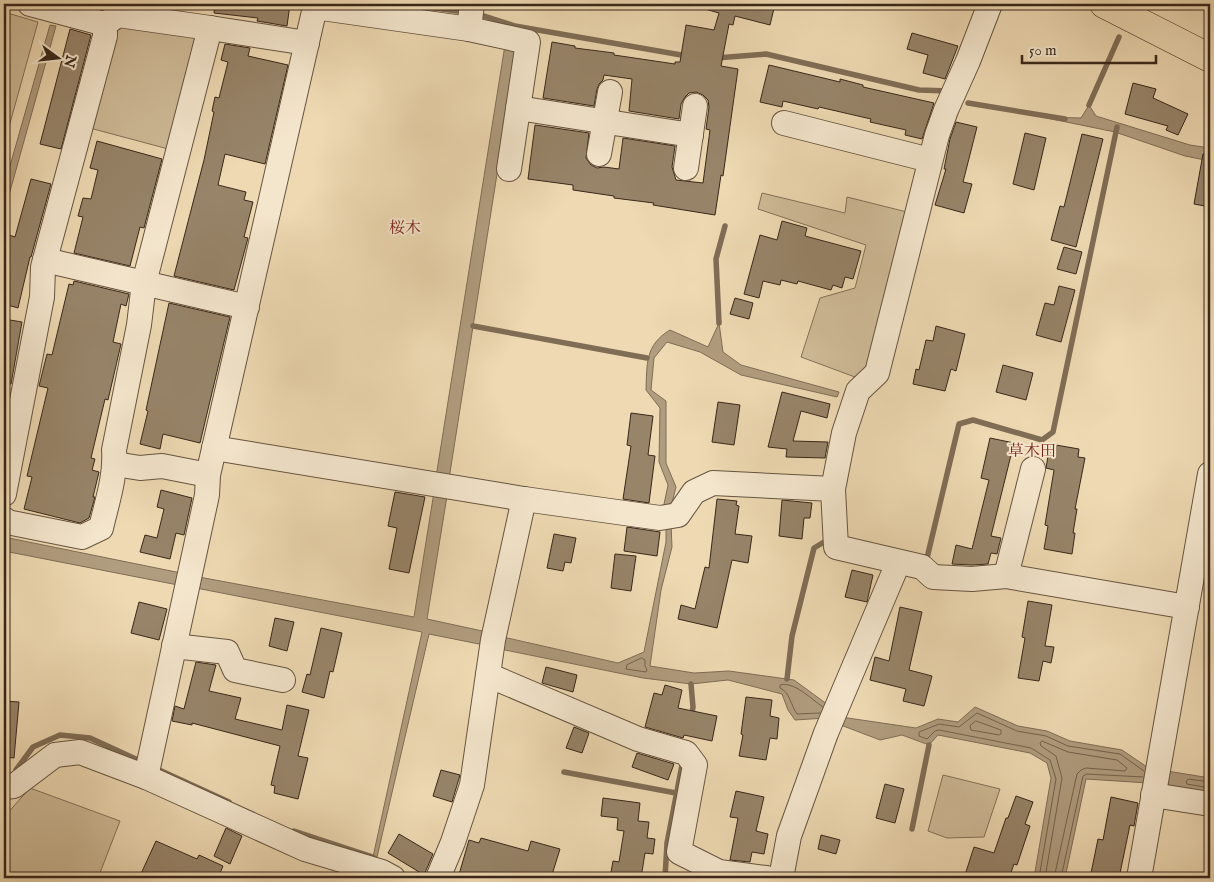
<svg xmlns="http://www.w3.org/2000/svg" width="1214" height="882" font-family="'IM FELL English','Noto Serif JP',serif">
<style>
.green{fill:#cfbb98;stroke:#847159}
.water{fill:#b09c7e;stroke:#806d56}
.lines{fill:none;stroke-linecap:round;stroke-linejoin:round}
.shore{stroke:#74624c;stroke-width:1}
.stream{stroke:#806d56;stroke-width:5.5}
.building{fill:#978469;stroke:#39271a}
.minor-casing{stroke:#665440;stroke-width:26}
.major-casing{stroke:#39271a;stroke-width:29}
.minor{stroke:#f4e6cd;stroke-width:24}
.major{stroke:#eed9b2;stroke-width:28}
.labels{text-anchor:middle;stroke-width:4;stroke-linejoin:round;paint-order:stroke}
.neighbourhood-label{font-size:16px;fill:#7a1f14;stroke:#f4e6cd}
</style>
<rect width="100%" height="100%" fill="#eed9b2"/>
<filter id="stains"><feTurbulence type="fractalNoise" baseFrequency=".004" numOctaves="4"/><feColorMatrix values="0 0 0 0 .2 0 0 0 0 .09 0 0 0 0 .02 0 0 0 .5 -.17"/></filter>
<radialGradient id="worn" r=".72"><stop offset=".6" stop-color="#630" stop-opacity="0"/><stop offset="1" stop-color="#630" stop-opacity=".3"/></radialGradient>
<g class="green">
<polygon points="4,12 38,22 4,145"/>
<polygon points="124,26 189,31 200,46 172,150 86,127 113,29"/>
<polygon points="762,193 845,213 847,197 907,212 871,373 863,380 801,357 820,298 855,288 866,245 758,209"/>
<polygon points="943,775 1000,789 984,837 947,838 928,831"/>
<polygon points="30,788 120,821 98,878 4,878 4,817"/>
</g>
<g class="water">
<polygon points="50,25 56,26 4,213 4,187"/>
<polygon points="505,45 517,47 449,479 436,477"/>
<polygon points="1089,105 1096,116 1190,145 1210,148 1210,161 1185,156 1115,132 1042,117 1081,118"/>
<path d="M719 323 723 352 741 365 839 392 837 397 741 375 700 352 667 342 654 358 651 390 666 401V463L676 487 671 507 663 509 668 485 659 462 660 408 646 390C647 364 645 345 670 330L708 347Z"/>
<polygon points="434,492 447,496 427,619 487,632 484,645 429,634 377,857 373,857 422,632 196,588 199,577 414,617"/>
<polygon points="671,524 672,547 661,590 650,666 694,673 729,671 794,680 831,707 826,718 795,720 788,710 782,694 728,680 691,684 643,678 500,649 503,637 618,663 644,652 666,542 666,526"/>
<polygon points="4,537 181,573 178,585 4,551"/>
<polygon points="975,707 1018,726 1047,731 1070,741 1122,750 1150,769 1148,783 1086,779 1065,878 1034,878 1051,778 1047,763 1030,753 938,735 929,745 902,735 880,740 838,724 841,717 916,728 938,719 958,722"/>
<polygon points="1167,771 1210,778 1210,793 1166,786"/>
</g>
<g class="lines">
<g class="shore">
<polygon points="642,658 645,660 645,666 647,670 646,672 626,669 627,665"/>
<path d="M820 713 797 714C791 706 790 692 780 688V685C794 681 811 699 823 707"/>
<polygon points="976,721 1001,730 1001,734 999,735 971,730 970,726"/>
<polyline points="1210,782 1188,779 1186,782 1187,784 1210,788"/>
<polyline points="1039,878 1056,779 1050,760 1031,748 939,730 935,731 927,739 919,736 919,732 939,724 959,727 977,713 1017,731 1046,736 1068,746 1120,754 1144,771"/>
<polyline points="1045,878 1062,778 1056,756 1041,746 1040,743 1042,741 1068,752 1117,760 1127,768 1125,771 1086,768 1081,770 1077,774 1054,878"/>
<polyline points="1061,878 1083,776 1087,774 1143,777"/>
</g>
<g class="stream">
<polyline points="406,4 457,11"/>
<polyline points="481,15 515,26 687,56"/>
<polyline points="716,58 766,54 919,90 949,91"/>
<polyline points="968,103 1065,119"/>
<polyline points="1089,105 1119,37"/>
<polyline points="719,323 716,259 725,226"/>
<polyline points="473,326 647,358"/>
<polyline points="922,557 927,558 959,424 973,420 1042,440 1053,432 1117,127"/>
<polyline points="787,679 792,636 814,548 829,539"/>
<polyline points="691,684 693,707 691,719"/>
<polyline points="157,769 229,802"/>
<polyline points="16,770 33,747 60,735 90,738 138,760"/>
<polyline points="564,772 676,793"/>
<polyline points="912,829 929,745"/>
<polyline points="294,831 373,857"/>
<polyline points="665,878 667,843 682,765"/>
</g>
</g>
<g class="building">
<polygon points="215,4 290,4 287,26 257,21 258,18 214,13"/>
<polygon points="706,4 775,4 770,25 735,16 733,25 729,24 721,66 738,69 723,176 721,175 715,215 653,205 654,203 614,198 614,196 573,190 573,185 528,179 535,125 589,133 586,158 591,165 597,168 604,167 619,169 623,138 675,146 672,167 676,180 703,183 710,130 706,129 709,107 708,100 703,95 696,92 689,93 685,97 681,104 679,119 629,111 632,79 604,75 603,80 599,84 597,89 594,106 543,98 552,42 575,46 575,48 614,53 614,55 675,64 675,62 680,62 686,25 714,30 719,13 705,9"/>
<polygon points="70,29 91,35 61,149 40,144"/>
<polygon points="912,33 958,46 945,79 923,73 928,55 907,49"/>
<polygon points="225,44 250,48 248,56 288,65 265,164 225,154 218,185 246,192 244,200 253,202 244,237 248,238 234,290 174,276 204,160 214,112 212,111 215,97 219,98 228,62 221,60"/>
<polygon points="769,65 840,82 840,79 863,85 863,87 934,103 922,139 905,135 906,130 870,122 871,119 819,107 818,109 783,101 782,107 760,102"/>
<polygon points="1133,83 1156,89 1153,98 1188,114 1178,135 1166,130 1168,126 1125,114"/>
<polygon points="956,122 977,127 963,182 972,184 964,213 935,205 946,169 944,169 950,139"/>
<polygon points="1025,133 1046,138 1034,190 1013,184"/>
<polygon points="1082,134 1103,139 1076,247 1051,240 1060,206 1064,207"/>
<polygon points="97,141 162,159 144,228 140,227 130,266 74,253 83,217 78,216 83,198 91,199 98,170 90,168"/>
<polygon points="1203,154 1210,154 1210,207 1194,204"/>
<polygon points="31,179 51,184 31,257 30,257 18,308 4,304 4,256 9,235 15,237"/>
<polygon points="782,221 807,228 805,236 861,251 853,279 845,277 842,288 833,285 831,290 798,281 797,284 781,280 780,285 763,281 759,298 744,294 760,235 777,240"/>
<polygon points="1064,247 1082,252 1076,274 1057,269"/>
<polygon points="74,281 129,294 126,306 121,304 113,342 121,344 108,400 105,399 91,458 95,459 92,470 99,472 93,497 95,497 89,518 80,523 24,509 32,477 27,476 48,388 39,386 47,354 52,355 69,284 73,285"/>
<polygon points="1059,286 1075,290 1061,342 1036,335 1045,303 1054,305"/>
<polygon points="735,298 753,303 749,319 730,314"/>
<polygon points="169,303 230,317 200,443 163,434 160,449 140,444 148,411 146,410"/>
<polygon points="4,319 22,322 11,384 4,384"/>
<polygon points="936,326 965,334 956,371 951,369 945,391 913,384 916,369 919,370 926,340 933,341"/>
<polygon points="1003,365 1033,373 1026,400 996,392"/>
<polygon points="782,392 830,404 827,418 801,411 793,441 828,442 825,458 786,457 787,449 768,447"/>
<polygon points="718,402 740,405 734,445 712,442"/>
<polygon points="631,413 653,416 648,455 655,456 649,503 623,499 631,446 627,445"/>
<polygon points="990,438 1014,443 991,536 1001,538 997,554 991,553 988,564 972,565 952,564 956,545 972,549 989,480 981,478"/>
<polygon points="1050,444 1079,449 1078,457 1085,458 1075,509 1077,509 1073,533 1075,533 1072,554 1044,549 1048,526 1045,525 1054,470 1046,468"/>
<polygon points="161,490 192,498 184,535 176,533 170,559 140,552 145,535 157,538 164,509 157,507"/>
<polygon points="395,492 425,497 409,573 389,569 397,528 388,526"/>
<polygon points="717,499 737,501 736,505 739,506 735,534 752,536 748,563 732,560 717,628 678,619 681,605 695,609 705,567 709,568"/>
<polygon points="782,500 812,503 810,518 804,518 802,539 779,536"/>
<polygon points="627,527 660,532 657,556 624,551"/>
<polygon points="554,534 576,538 571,563 565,562 563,571 547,568"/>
<polygon points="615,554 636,556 631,591 611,588"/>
<polygon points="852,570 873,575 867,602 845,597"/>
<polygon points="1028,601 1052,605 1045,646 1054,647 1051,663 1043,661 1039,681 1018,678 1025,638 1022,637"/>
<polygon points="139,602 167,609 159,640 131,633"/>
<polygon points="900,607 922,612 909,670 932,676 924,706 903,701 906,689 870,680 875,657 889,661"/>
<polygon points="275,618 294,622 287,651 269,646"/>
<polygon points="321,628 342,633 333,672 330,671 324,698 302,692 307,674 310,675"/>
<polygon points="196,662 216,665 209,691 241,698 235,719 282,730 287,705 309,710 298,756 308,758 298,799 274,793 275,786 271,785 280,746 192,723 192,725 172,721 175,706 184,709"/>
<polygon points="546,667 577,675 573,692 542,683"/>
<polygon points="665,685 682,690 678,708 717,716 712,741 684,735 683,738 645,727 654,693 662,695"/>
<polygon points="746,697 772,700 770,716 779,718 777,739 770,738 766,760 739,756 743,735 741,734"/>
<polygon points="4,701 19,702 14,758 4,757"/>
<polygon points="574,727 589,733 582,753 566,748"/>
<polygon points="637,753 674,764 668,780 632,767"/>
<polygon points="441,770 460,775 452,802 433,796"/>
<polygon points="885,784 904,789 895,823 876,818"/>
<polygon points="736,791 764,797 756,831 768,834 764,854 752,852 750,862 730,860 738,818 730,817"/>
<polygon points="1016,796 1033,802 1025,824 1030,826 1017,865 1014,864 1009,878 964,878 974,847 994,853 1006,818 1008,818"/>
<polygon points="1111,797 1138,803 1134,826 1130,825 1119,878 1090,878 1098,839 1103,840"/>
<polygon points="603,798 640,803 638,821 649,822 647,838 655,839 653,854 645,853 641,878 610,878 613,861 619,862 624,831 617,830 618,818 601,816"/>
<polygon points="226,828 242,836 230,864 214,856"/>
<polygon points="399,834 433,854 424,875 388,853"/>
<polygon points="821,835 840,840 836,854 818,849"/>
<polygon points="481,838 528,851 531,841 560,849 551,878 458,878 469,840 479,843"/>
<polygon points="156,841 197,859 199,855 223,866 218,878 139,878"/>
</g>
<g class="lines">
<defs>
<g id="minor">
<polyline points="990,4 968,61 946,110 937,135 877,373 858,391 844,433 833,489 836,547 922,567 933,577 972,579 1006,576 1187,607"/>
<polyline points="105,24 118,15 210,28"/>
<polyline points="469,29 528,42 509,169"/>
<polyline points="518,108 691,135"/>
<polyline points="784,123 930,160"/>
<polyline points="599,154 610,92"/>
<polyline points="686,168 695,106"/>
<polyline points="45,260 247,307"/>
<polyline points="214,448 524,499 660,518 678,515 694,492 713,483 833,489"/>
<polyline points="115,464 140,468 162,466 208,475"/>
<polyline points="4,494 42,297 43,267 105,36 105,24 30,4"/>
<path d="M4 519 7 522 82 537 101 528C107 502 116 476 114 450L139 325 144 283 210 28 307 43"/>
<polyline points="1006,576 1033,469"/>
<polyline points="174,646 227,652 235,670 283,680"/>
<polyline points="488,675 638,739 686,753 695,765 679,852 719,872 766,878"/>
<polyline points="146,777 207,495 208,475 315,7 469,29 472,4"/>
<polyline points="4,787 14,786 55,755 80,752 146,777 305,849 382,872 393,878"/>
<polyline points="1153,795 1210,804"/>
<polyline points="438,878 453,842 472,785 493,640 524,499"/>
<polyline points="781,878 789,836 826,733 898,563"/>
<polyline points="1139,878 1210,474"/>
</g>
<polyline id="major" points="1104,4 1210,58"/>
</defs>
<use href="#minor" class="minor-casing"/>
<use href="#major" class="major-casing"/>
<use href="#minor" class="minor"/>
<use href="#major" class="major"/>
</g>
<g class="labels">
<g class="neighbourhood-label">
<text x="405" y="233">桜木</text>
<text x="1032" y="456">草木田</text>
</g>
</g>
<rect width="1214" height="882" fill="none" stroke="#eed9b2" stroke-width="20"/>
<rect x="5" y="5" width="1204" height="872" fill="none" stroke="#39271a" stroke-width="2.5"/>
<rect x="10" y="10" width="1194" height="862" fill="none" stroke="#39271a"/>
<g transform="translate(58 58) rotate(105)" stroke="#f4e6cd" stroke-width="4" paint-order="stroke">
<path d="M0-4L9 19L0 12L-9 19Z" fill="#39271a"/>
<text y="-8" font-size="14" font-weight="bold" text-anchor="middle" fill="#39271a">N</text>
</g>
<path d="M1022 55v8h134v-8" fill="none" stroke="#39271a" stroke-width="2.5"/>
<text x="1029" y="55" font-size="15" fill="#39271a" stroke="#f4e6cd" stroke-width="4" paint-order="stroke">50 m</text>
<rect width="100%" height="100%" filter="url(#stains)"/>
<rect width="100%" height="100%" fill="url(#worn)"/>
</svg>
